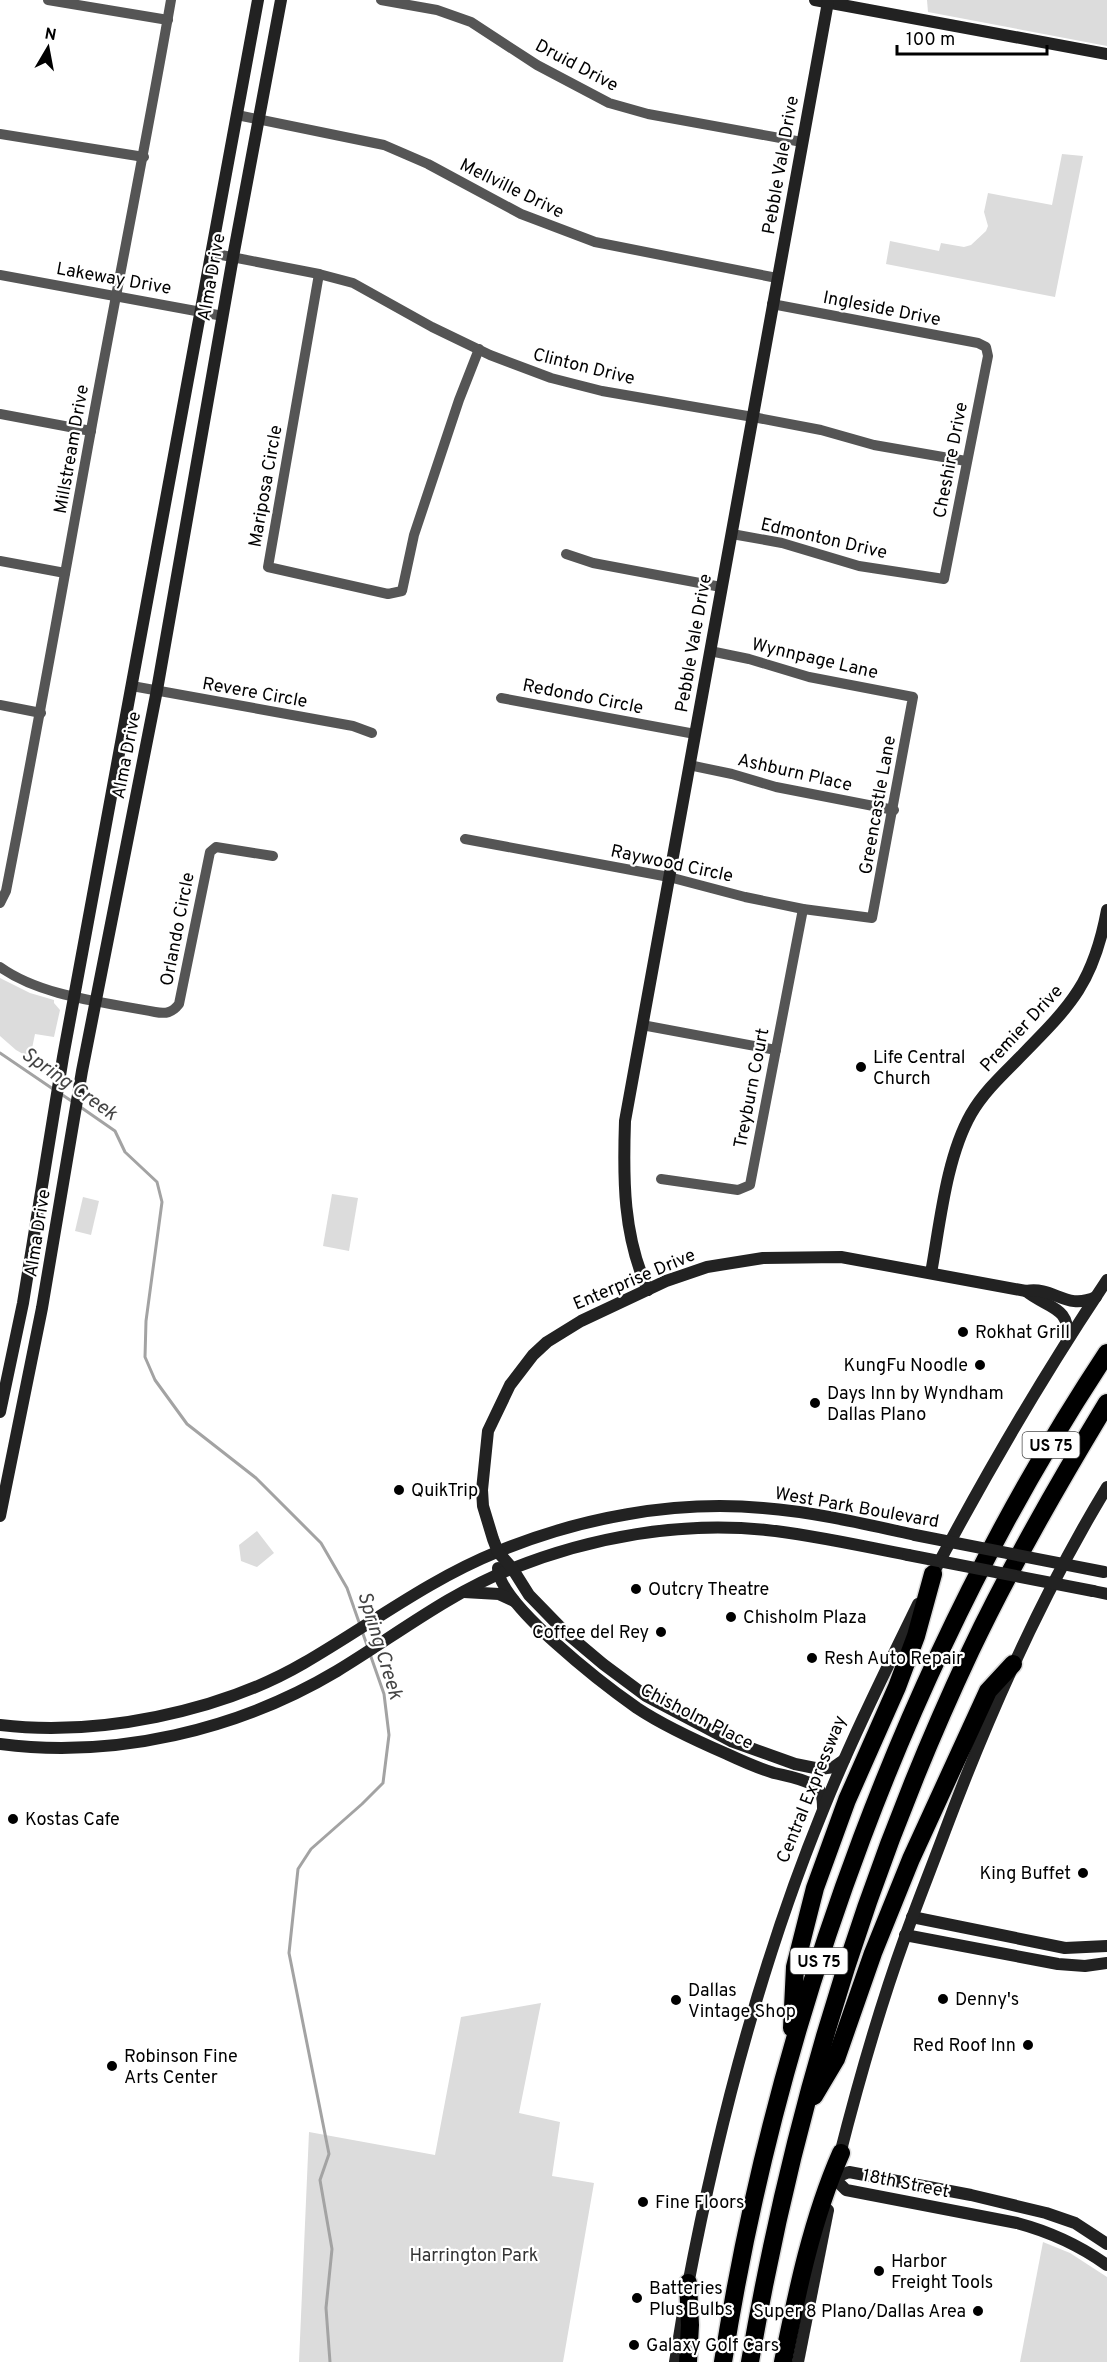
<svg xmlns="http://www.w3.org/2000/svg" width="1107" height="2362" font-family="Overpass,sans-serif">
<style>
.green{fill:#dcdcdc}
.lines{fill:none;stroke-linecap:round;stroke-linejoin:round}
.stream{stroke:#a3a3a3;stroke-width:3}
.highway-casing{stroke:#dbdbdb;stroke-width:21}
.street{stroke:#555;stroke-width:10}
.secondary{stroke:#222;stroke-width:12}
.highway{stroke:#000;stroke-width:18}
.secondary-bridge{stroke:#222;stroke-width:12}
.poi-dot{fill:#000;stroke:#fff;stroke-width:2}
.labels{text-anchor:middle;stroke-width:4.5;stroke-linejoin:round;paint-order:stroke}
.shield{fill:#fff;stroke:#4c4c4c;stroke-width:1.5}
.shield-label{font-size:16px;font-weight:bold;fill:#000}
.street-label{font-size:18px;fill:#000;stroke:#fff}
.poi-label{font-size:18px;fill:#000;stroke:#fff;text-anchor:start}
.park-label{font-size:18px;fill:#333;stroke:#fff}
.water-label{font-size:20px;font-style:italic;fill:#444;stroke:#fff}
</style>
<rect width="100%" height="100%" fill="#fff"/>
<g class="green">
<polygon points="927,0 1107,0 1107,46 928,12"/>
<polygon points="1062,154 1083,156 1055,297 886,264 890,241 939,251 941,243 964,247 971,245 986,231 988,226 984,212 988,193 1052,205"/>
<polygon points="0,978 30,993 54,1000 54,1003 60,1010 54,1037 35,1034 30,1058 16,1050 0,1036"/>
<polygon points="332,1194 358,1198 349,1251 323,1246"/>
<polygon points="83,1197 99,1201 91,1235 75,1231"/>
<polygon points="257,1531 274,1553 257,1567 241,1561 239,1545"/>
<polygon points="541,2003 519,2113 560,2122 552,2176 594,2183 563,2362 299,2362 309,2132 435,2155 461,2017"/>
<polygon points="1043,2242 1070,2253 1107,2277 1107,2362 1020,2362"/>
</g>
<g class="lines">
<g class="stream">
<polyline points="0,1053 53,1089"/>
<polyline points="61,1094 73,1102"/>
<polyline points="79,1106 115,1131 125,1152 157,1182 162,1202 146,1321 145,1357 155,1380 187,1424 256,1478 321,1543 347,1588 360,1625"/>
<polyline points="362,1631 368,1648"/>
<polyline points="330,2362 326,2308 332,2249 320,2180 329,2154 289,1953 298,1869 311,1849 362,1804 383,1783 389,1735 384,1694 370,1654"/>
</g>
<defs>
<g id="highway">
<polyline points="792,2028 795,1967 815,1888 847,1800 897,1687 916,1636 933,1574"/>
<polyline points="814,2096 836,2059 873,1953 911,1859 988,1691 1013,1664"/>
<polyline points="688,2362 690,2325 688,2283"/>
<path d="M723 2362C778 2012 911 1649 1107 1353"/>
<path d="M750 2362C792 2116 864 1878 970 1652 1010 1567 1058 1484 1107 1403"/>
<path d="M783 2362C797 2292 812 2219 841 2153"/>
</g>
</defs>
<use href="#highway" class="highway-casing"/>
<g class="street">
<polyline points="48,0 168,20"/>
<polyline points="381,0 437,10 471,22 537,65 609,103 648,114 802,142"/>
<polyline points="237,115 384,145 428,164 521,214 595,242 777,278"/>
<polyline points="0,134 144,157"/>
<polyline points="211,253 319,274 353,283 432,327 490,355 551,378 602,391 753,417 821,430 874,445 966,461"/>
<polyline points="319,274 268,567 388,594 402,591 414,535 459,400 479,349"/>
<polyline points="0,275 223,316"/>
<polyline points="0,414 91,431"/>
<polyline points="732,534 782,543 859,566 944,579 988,356 986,347 978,343 772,304"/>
<polyline points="566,554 593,563 721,587"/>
<polyline points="0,561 65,573"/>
<polyline points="132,686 353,726 372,733"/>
<polyline points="501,698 695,734"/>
<polyline points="0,705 41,713"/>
<polyline points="689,765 732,774 776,787 894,810"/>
<polyline points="465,839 669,877 745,897 803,909 872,918 913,697 809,677 749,659 710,651"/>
<path d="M0 903 6 891C36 738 63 584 91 430 117 287 146 144 171 0"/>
<path d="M0 967C42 997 105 1002 155 1012 166 1014 172 1013 179 1004L210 852 216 847 273 856"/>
<polyline points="642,1025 776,1050"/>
<polyline points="661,1179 738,1190 750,1185 803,909"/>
</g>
<g class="secondary">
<polyline points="815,0 1107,54"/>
<path d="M931 1273C940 1224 946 1158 971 1114 983 1093 1001 1076 1018 1059 1070 1006 1093 985 1107 910"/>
<path d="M648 1290C623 1236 623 1179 625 1121L828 2"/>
<path d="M1026 1291C1046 1308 1072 1306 1067 1340"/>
<polyline points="0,1412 23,1303 63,1057 258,0"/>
<polyline points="0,1516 42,1308 82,1071 157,690 233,257 281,0"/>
<path d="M498 1568C498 1604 607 1687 637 1708 664 1726 697 1741 727 1754 742 1761 758 1768 774 1773 786 1776 801 1778 813 1785 822 1789 823 1798 823 1808"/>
<path d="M935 1570C988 1470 1044 1374 1107 1280"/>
<polyline points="1093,1591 1107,1594"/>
<polyline points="464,1592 499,1594 514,1601"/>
<path d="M0 1725C96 1737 220 1712 304 1663 368 1626 428 1580 497 1552 579 1518 674 1500 763 1508 815 1512 865 1524 915 1535"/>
<path d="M0 1744C115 1759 238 1730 337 1671 395 1636 448 1594 511 1569 591 1537 681 1521 766 1530 814 1535 861 1546 908 1555"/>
<path d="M844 1760 834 1767 820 1769 795 1764 731 1741 646 1696 603 1664 565 1632 529 1595 512 1568 498 1552 493 1539 483 1506 482 1490 488 1431 510 1385 533 1355 547 1342 581 1321 666 1281 707 1267 763 1258 841 1257 1026 1291C1055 1286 1065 1311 1096 1297"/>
<polyline points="912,1917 1065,1948 1107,1946"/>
<polyline points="905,1935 1058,1964 1085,1966 1107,1963"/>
<path d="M839 2158C858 2083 879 2009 905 1937 918 1901 932 1866 945 1831 990 1711 1041 1596 1107 1487"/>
<path d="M1107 2244 1075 2223 1046 2213 971 2195 849 2172 834 2178 846 2190 1017 2223C1051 2232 1079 2245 1107 2265"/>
<path d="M687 2290C718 2126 760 1964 823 1810 851 1740 885 1672 918 1604"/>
<polyline points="675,2362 684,2307"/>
<polyline points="798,2362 828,2210"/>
</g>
<use href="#highway" class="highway"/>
<g class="secondary-bridge">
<polyline points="915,1535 1104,1572"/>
<polyline points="908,1555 1093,1591"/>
</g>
</g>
<g class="poi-dot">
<circle cx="861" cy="1067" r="6"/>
<circle cx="963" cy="1332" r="6"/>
<circle cx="980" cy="1365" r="6"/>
<circle cx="815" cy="1403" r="6"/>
<circle cx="399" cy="1490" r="6"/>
<circle cx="636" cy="1589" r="6"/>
<circle cx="731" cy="1617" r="6"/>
<circle cx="661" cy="1632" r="6"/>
<circle cx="812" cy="1658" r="6"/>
<circle cx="13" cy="1819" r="6"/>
<circle cx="1083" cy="1873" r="6"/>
<circle cx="943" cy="1999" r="6"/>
<circle cx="676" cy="2000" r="6"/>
<circle cx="1028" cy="2045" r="6"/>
<circle cx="112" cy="2066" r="6"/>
<circle cx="643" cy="2202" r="6"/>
<circle cx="879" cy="2271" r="6"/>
<circle cx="637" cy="2298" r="6"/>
<circle cx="978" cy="2311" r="6"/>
<circle cx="634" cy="2345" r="6"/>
</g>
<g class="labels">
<g class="shield">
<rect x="1022.5" y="1432" width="57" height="26" rx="4.5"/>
<rect x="790.5" y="1948" width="57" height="26" rx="4.5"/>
</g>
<g class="shield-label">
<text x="1051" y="1451">US 75</text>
<text x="819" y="1967">US 75</text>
</g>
<g class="street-label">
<text transform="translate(577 65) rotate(28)" y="6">Druid Drive</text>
<text transform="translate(780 165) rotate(-80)" y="6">Pebble Vale Drive</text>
<text transform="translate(512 188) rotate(26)" y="6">Mellville Drive</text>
<text transform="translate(211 277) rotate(-80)" y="6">Alma Drive</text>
<text transform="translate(114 278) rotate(10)" y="6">Lakeway Drive</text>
<text transform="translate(882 308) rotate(11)" y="6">Ingleside Drive</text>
<text transform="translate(584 366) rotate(14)" y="6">Clinton Drive</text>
<text transform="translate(71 449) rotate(-80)" y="6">Millstream Drive</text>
<text transform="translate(950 460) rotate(-79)" y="6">Cheshire Drive</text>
<text transform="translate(265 486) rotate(-80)" y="6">Mariposa Circle</text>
<text transform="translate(824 538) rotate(13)" y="6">Edmonton Drive</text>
<text transform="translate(693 643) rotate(-80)" y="6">Pebble Vale Drive</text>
<text transform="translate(815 658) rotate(13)" y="6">Wynnpage Lane</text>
<text transform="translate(255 692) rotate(10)" y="6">Revere Circle</text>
<text transform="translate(583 696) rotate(11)" y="6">Redondo Circle</text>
<text transform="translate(126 755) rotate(-79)" y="6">Alma Drive</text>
<text transform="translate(795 772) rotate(13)" y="6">Ashburn Place</text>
<text transform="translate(877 805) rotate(-80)" y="6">Greencastle Lane</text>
<text transform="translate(672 863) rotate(12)" y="6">Raywood Circle</text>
<text transform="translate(177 929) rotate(-79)" y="6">Orlando Circle</text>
<text transform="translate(1021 1028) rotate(-47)" y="6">Premier Drive</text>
<text transform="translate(751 1088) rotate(-79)" y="6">Treyburn Court</text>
<text transform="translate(37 1233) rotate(-81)" y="6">Alma Drive</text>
<text transform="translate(634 1279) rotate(-23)" y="6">Enterprise Drive</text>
<text transform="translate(857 1507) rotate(10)" y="6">West Park Boulevard</text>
<text transform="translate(697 1716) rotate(27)" y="6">Chisholm Place</text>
<text transform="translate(811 1789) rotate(-68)" y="6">Central Expressway</text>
<text transform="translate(906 2183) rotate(11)" y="6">18th Street</text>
</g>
<g class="poi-label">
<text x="873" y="1063">Life Central<tspan x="873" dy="21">Church</tspan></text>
<text x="975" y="1338">Rokhat Grill</text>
<text x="968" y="1371" text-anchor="end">KungFu Noodle</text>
<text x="827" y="1399">Days Inn by Wyndham<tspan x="827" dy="21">Dallas Plano</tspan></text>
<text x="411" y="1496">QuikTrip</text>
<text x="648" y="1595">Outcry Theatre</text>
<text x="743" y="1623">Chisholm Plaza</text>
<text x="649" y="1638" text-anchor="end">Coffee del Rey</text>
<text x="824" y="1664">Resh Auto Repair</text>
<text x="25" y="1825">Kostas Cafe</text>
<text x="1071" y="1879" text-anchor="end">King Buffet</text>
<text x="688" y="1996">Dallas<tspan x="688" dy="21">Vintage Shop</tspan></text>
<text x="955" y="2005">Denny's</text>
<text x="1016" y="2051" text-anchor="end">Red Roof Inn</text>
<text x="124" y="2062">Robinson Fine<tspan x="124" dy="21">Arts Center</tspan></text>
<text x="655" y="2208">Fine Floors</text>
<text x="891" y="2267">Harbor<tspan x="891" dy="21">Freight Tools</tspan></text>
<text x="649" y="2294">Batteries<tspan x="649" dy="21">Plus Bulbs</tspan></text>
<text x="966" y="2317" text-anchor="end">Super 8 Plano/Dallas Area</text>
<text x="646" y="2351">Galaxy Golf Cars</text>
</g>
<g class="park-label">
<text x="474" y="2261">Harrington Park</text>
</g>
<g class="water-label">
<text transform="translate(70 1083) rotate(35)" y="7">Spring Creek</text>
<text transform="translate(381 1645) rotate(73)" y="7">Spring Creek</text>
</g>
</g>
<g transform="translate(48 48) rotate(10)" stroke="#ffffff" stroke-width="4.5" paint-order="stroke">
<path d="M0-4.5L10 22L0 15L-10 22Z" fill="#000000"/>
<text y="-9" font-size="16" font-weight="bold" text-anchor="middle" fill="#000000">N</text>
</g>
<path d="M897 45v9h150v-9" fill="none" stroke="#000000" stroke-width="3"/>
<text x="906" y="45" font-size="18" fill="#000000" stroke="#ffffff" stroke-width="4.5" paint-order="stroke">100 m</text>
</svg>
